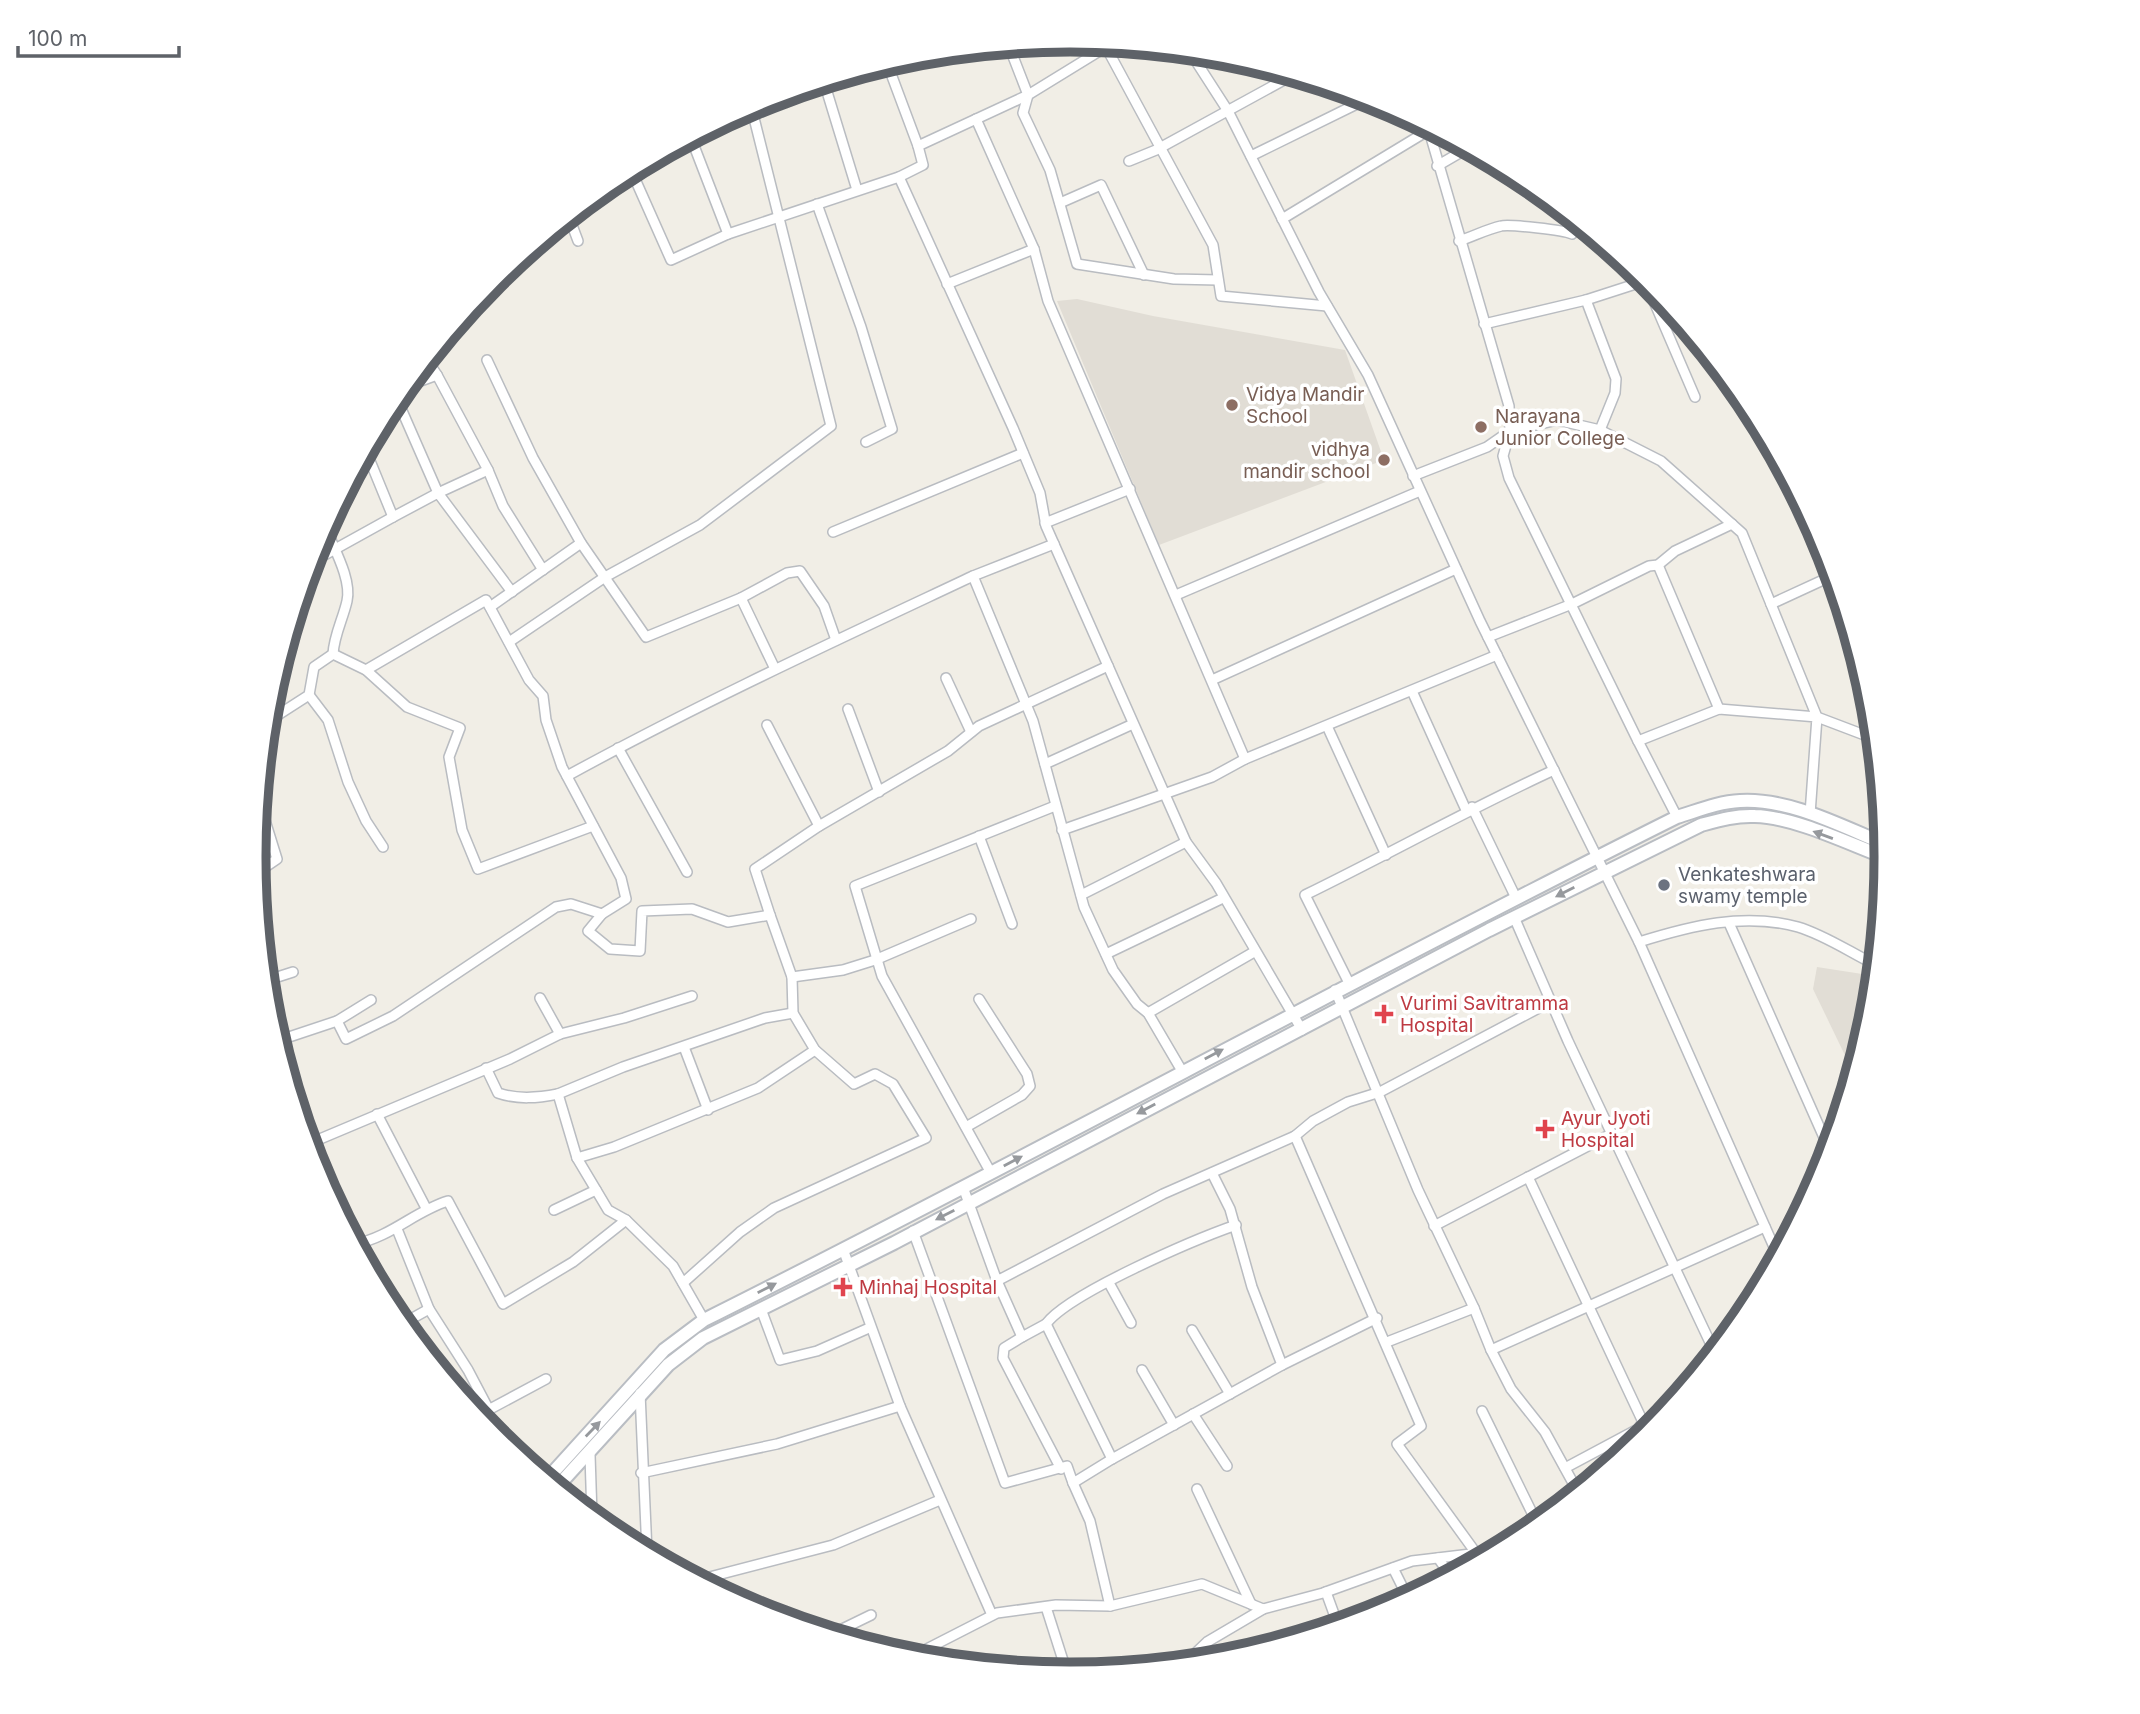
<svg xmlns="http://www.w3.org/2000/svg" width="2140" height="1714" font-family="Inter,sans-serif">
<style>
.education{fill:#e1ddd5}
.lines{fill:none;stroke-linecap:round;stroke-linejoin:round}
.street-casing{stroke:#b9bcc1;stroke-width:12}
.secondary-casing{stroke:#b9bdc3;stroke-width:16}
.street{stroke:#fff;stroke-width:9}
.secondary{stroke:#fff;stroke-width:12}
.oneway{fill:#96999d}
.education-dot{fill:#8d6e63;stroke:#fff;stroke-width:2.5}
.worship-dot{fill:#6b7280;stroke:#fff;stroke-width:2.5}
.health-dot{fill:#e0444e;stroke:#fff;stroke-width:2.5}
.labels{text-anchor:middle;stroke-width:7;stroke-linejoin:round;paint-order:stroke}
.education-label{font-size:19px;fill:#785e54;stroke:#fff;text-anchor:start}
.worship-label{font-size:19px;fill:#5b616d;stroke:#fff;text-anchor:start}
.health-label{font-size:19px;fill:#be3a42;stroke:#fff;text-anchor:start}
.rim{fill:none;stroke:#5e6268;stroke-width:9}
</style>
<rect width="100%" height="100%" fill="#f1eee6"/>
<g class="education">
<polygon points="1077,299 1153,316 1345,350 1384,460 1159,545 1057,301"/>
<polygon points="1817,967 1875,976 1871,1017 1854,1074 1813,989"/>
</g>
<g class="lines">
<defs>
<g id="street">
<polyline points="1009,46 1028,95 1111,44"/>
<polyline points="1106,47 1213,245 1221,296 1327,306"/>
<polyline points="1190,52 1228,111 1319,292 1368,375 1480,621 1639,942 1778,1256"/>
<polyline points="887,63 918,146 1028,95"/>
<polyline points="824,82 857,190"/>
<polyline points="1028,95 1023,113 1050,170 1077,264 1174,279 1218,280"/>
<polyline points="976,119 1034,249 1048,301 1245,759"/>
<polyline points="691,138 728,234 899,177"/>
<polyline points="918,146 923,165 899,177 1013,428 1040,493 1046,526 1186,842 1216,883 1302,1030"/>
<polyline points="1251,156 1369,98"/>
<polyline points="1129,161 1156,150 1293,75"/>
<polyline points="1437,166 1468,148 1478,158 1482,156"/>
<polyline points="631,170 671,260 728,234"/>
<polyline points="1060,203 1101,185 1144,275"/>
<polyline points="817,204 861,327 892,429 866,442"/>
<polyline points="569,217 578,241"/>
<polyline points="1282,219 1429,130"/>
<path d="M1459 241C1472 237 1487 229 1501 226 1509 224 1564 230 1572 234L1581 225"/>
<polyline points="1643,276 1695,397"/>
<polyline points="947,284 1034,249"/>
<polyline points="1586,300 1648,280"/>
<polyline points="1484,324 1586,300 1616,379 1615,393 1600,430"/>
<polyline points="487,360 533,458 581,543 646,637 741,598 787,573 800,571 824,606 836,640"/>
<polyline points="437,375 488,470 503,506 543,570"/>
<polyline points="404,387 437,375 427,360"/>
<polyline points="396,397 438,493 488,470"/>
<polyline points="1745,398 1779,467 1782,466"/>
<polyline points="366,451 393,517 438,493 512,592"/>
<polyline points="1413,476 1487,447 1510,431 1509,406 1428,127"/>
<polyline points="1045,523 1130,489"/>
<path d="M325 526C333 547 352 579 347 601 343 619 334 635 333 654"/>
<polyline points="833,532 1023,453"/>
<polyline points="1054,544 973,576 1033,721 1084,907 1113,970 1137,1004 1148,1013 1182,1071"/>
<polyline points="310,563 393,517"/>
<polyline points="1658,565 1719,709"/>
<polyline points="1176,595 1420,491"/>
<polyline points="741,598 775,669"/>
<polyline points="1771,604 1834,575"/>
<polyline points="490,607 581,543"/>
<polyline points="1488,637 1572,604 1649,566 1658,565 1675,551 1732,524"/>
<polyline points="509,642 605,577 700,525 831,426 751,106"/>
<polyline points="333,654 366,670 407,707 460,728 449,757 462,830 478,869 593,826"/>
<polyline points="366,670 486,600 529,680 543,696 546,720 562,767 621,878 626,899 602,914 588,931 610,949 640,951 642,911 692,909 728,922 770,915 755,869 819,826 948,751 979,726 1108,666"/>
<polyline points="946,678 971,732"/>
<polyline points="1212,680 1456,569"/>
<polyline points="1412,691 1466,810"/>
<polyline points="309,695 328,720 348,782 366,821 383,847"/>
<polyline points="848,709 879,792"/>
<polyline points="267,722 309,695 314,667 333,654"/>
<polyline points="767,725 819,826"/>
<polyline points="1327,726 1386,855"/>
<polyline points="1638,741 1509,478 1503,456 1510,431 1557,420 1600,430 1661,461 1742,533 1817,717 1875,739"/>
<polyline points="618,748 687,872"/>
<polyline points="1045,764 1133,724"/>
<path d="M567 776C700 703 837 640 973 576"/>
<polyline points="1472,807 1516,898"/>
<polyline points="1677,817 1638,741 1719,709 1817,717 1810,814"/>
<polyline points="1062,830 1212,777 1245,759 1497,655"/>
<polyline points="979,836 1012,924"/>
<polyline points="255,874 277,859 259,801"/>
<polyline points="1081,895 1186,842"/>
<polyline points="770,915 792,977 843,970 875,960 971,919"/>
<polyline points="1514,917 1568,1041 1715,1353"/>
<polyline points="1729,923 1830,1151"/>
<path d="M1639 942C1690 926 1744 912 1798 927 1825 935 1851 953 1876 965"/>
<polyline points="1106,954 1223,898"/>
<polyline points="265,981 293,972"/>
<path d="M1349 983 1305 895C1389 854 1469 809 1554 770"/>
<polyline points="1335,990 1418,1190 1474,1308 1491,1350 1511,1389 1545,1432 1578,1492"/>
<polyline points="540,998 560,1034"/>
<polyline points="1148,1013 1254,952"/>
<polyline points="337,1021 371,1000"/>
<polyline points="277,1041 337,1021 346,1039 393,1016 556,907 571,904 602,914"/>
<polyline points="684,1047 708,1110"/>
<path d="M486 1068 498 1093C518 1100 538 1098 558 1094L577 1158 608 1210 626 1220 673 1266 704 1320"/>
<polyline points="558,1094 623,1067 765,1018 793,1013"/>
<polyline points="377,1114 426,1208"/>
<polyline points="966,1127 1022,1095 1030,1086 1027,1074 979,999"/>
<polyline points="1295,1136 1421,1426 1397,1444 1476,1553"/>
<polyline points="308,1144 510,1059 560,1034 624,1018 692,996"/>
<polyline points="577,1158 614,1147 758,1088 815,1050"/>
<polyline points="991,1173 882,976 855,886 1055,806"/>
<polyline points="1528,1177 1643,1422"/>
<polyline points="963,1187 997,1281 1163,1194 1295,1136 1313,1121 1348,1102 1380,1092 1552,1001"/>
<polyline points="554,1210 596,1190"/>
<polyline points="1434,1226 1611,1134"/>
<polyline points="397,1229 429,1309 468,1370 488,1408"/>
<polyline points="913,1231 1005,1483 1067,1466 1073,1483 1112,1459"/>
<path d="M355 1244C391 1237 415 1211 448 1201L503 1304 573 1262 626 1220"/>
<polyline points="361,1244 376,1278"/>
<polyline points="843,1249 900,1406 992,1615"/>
<polyline points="997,1281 1022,1337 1046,1324 1112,1459 1282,1365 1252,1287 1230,1209 1212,1173"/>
<polyline points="683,1283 740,1232 774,1208 926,1138 893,1084 875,1074 854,1084 815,1050 793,1013 792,977"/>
<polyline points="1109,1283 1131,1323"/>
<polyline points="761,1309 780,1360 817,1351 869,1328"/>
<polyline points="402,1324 429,1309"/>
<path d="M1046 1324C1069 1293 1196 1239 1236 1225"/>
<polyline points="1192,1330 1230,1394"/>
<polyline points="1022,1337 1004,1348 1003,1358 1061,1469"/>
<polyline points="1387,1342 1474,1308"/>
<polyline points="1491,1350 1765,1227"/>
<polyline points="1282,1365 1377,1318"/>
<polyline points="1142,1370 1174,1425"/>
<polyline points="640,1393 647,1552"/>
<polyline points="1482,1411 1538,1525"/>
<polyline points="1193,1414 1227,1466"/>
<polyline points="477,1416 546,1379"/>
<polyline points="590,1455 592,1516"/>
<polyline points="1565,1468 1638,1429 1643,1422 1662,1417"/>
<polyline points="641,1473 777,1444 900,1406"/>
<polyline points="1073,1483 1090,1521 1110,1606"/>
<polyline points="1197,1489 1251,1604"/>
<polyline points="1438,1558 1450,1575"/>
<polyline points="1393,1568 1408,1598"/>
<polyline points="698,1580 833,1545 940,1500"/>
<polyline points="1326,1592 1338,1625"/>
<polyline points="1046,1607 1067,1673"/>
<polyline points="832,1634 871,1615"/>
<polyline points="909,1658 997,1613 1056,1605 1110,1606 1202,1584 1263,1609 1323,1593 1412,1561 1496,1551"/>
<polyline points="1186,1662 1207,1642 1263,1609"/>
</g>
<g id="secondary">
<path d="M547 1479 664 1350 704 1320C1030 1157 1350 980 1677 817 1697 811 1718 802 1740 801 1789 798 1841 826 1885 844"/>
<path d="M557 1487 668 1365 703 1338 894 1243 1489 930 1701 825C1719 820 1736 815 1755 816 1795 817 1849 844 1887 858"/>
</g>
</defs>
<use href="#street" class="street-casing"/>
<use href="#secondary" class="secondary-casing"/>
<use href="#street" class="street"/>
<use href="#secondary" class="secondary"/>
</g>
<defs><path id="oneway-solid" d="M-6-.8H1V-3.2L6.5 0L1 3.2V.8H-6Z" transform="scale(1.75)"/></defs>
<g class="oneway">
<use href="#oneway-solid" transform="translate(1823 835) rotate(-160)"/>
<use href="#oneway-solid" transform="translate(1565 892) rotate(153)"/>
<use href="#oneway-solid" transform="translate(1214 1054) rotate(-28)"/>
<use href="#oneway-solid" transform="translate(1146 1109) rotate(152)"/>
<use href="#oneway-solid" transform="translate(1013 1161) rotate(-28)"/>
<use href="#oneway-solid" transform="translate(945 1215) rotate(153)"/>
<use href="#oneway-solid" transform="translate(767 1288) rotate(-27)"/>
<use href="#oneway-solid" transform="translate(593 1429) rotate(-46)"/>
</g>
<g class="education-dot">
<circle cx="1232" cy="405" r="7"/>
<circle cx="1481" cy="427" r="7"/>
<circle cx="1384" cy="460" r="7"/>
</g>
<circle class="worship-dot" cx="1664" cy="885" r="7"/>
<g class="health-dot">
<path d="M1380.5 1003.5h7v7h7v7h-7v7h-7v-7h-7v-7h7z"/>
<path d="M1541.5 1118.5h7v7h7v7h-7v7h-7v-7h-7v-7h7z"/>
<path d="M839.5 1276.5h7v7h7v7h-7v7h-7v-7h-7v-7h7z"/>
</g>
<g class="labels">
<g class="education-label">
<text x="1246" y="401">Vidya Mandir<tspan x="1246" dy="22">School</tspan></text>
<text x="1495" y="423">Narayana<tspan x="1495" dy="22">Junior College</tspan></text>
<text x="1370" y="456" text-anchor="end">vidhya<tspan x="1370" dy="22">mandir school</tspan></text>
</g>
<g class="worship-label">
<text x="1678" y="881">Venkateshwara<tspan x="1678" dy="22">swamy temple</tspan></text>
</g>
<g class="health-label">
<text x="1400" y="1010">Vurimi Savitramma<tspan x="1400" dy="22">Hospital</tspan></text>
<text x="1561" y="1125">Ayur Jyoti<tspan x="1561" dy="22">Hospital</tspan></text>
<text x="859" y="1294">Minhaj Hospital</text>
</g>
</g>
<path d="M0 0H2140V1714H0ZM1070 52H1070A804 804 0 0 1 1874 856V858A804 804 0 0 1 1070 1662H1070A804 804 0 0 1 266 858V856A804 804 0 0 1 1070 52Z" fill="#fff" fill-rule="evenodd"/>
<path class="rim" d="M1070 52H1070A804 804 0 0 1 1874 856V858A804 804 0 0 1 1070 1662H1070A804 804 0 0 1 266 858V856A804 804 0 0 1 1070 52Z"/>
<path d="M18 46v10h161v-10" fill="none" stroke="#5e6268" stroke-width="3.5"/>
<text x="28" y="46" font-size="21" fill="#5e6268" stroke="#ffffff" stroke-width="5" paint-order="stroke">100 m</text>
</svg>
